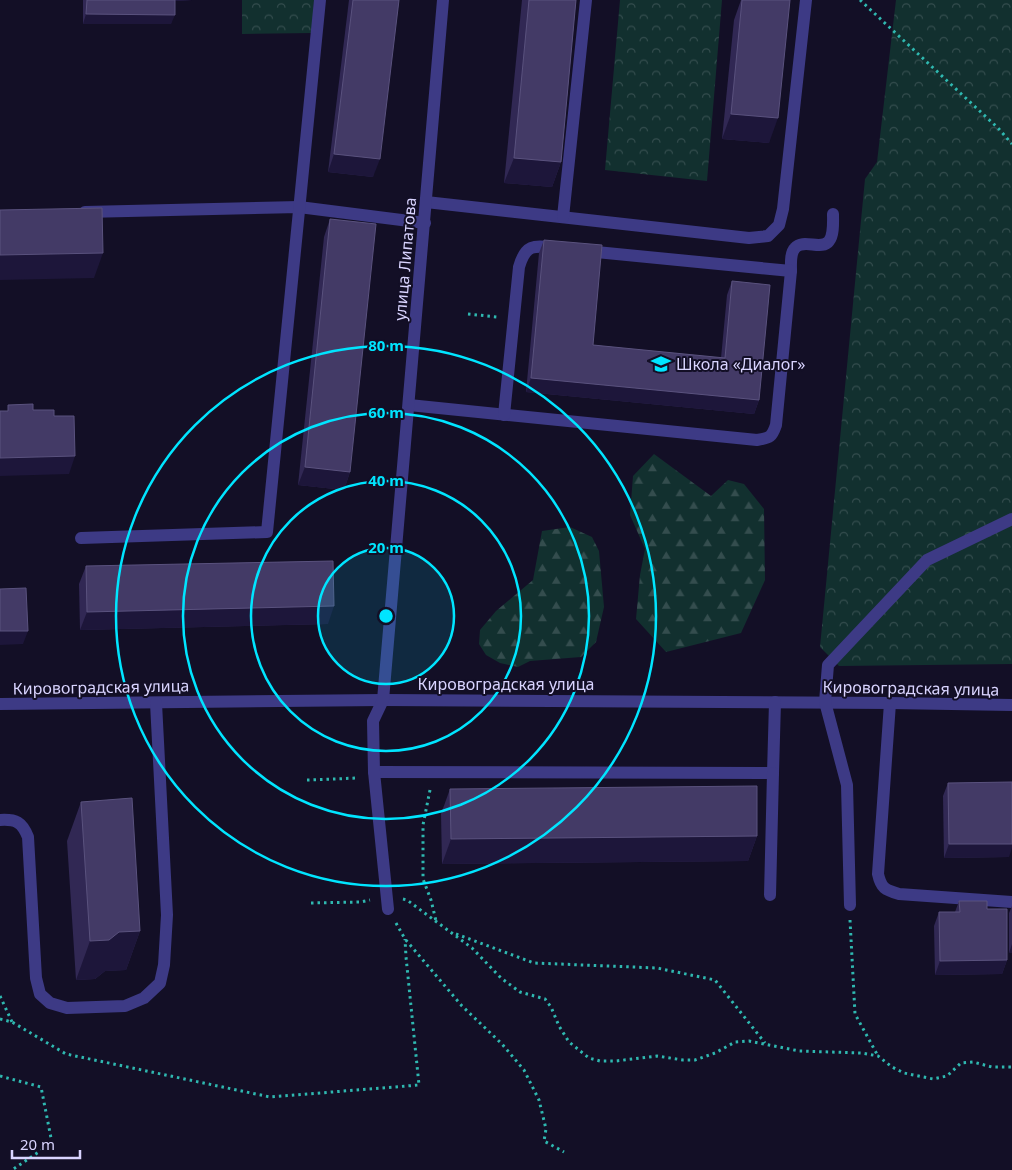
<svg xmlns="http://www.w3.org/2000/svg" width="1012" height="1170" font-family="'Noto Sans',sans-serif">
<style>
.forest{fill:url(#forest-firs)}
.park{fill:url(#park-crowns)}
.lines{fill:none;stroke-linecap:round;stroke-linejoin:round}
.path{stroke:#2fb8b0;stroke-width:3;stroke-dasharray:2.5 4;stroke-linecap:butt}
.minor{stroke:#3d3a85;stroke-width:12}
.wall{fill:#312854}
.shaded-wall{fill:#1d163a}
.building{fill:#433a66;stroke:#5a527e}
.ring{fill:none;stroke:#00e5ff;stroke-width:2.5}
.labels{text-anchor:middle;stroke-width:4;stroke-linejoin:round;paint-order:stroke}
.street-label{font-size:16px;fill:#d9d4ff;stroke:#130f26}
.poi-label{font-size:16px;fill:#d9d4ff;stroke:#130f26;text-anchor:start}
.centre{fill:#00e5ff;stroke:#130f26;stroke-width:2.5}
.ring-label{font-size:15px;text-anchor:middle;font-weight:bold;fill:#00e5ff;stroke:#130f26;stroke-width:4;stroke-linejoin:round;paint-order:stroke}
</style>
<defs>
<pattern id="forest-firs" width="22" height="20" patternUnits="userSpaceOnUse" patternTransform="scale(1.25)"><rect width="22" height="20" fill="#12302f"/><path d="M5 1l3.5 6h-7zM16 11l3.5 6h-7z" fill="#344d4e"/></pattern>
<pattern id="park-crowns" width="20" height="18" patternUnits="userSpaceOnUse" patternTransform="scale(1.25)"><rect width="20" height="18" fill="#12302f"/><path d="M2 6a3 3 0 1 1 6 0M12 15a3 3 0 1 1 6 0" fill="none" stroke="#344d4e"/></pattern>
</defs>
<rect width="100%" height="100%" fill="#130f26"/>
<g class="forest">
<polygon points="654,454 711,496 728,480 744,484 764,509 765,580 741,633 666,652 636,619 640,575 645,549 630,515 633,476"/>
<polygon points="570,527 592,537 599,551 604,607 596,642 581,657 530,661 518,667 500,663 486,655 479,644 480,630 496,611 533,580 542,531"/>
</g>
<g class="park">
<polygon points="242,0 314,0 312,33 242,34"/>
<polygon points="620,0 722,0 707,181 605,170"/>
<polygon points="896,0 1012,0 1012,664 839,666 820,647 865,179 877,162"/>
</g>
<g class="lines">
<g class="path">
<polyline points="860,0 998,128 1012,144"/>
<polyline points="468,314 497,317"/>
<polyline points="307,780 358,778"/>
<polyline points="430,790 423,825 423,879 431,900 436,921"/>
<polyline points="403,899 407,900 472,948 501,978 520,992 545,999 551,1007 559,1026 569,1042 589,1058 600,1061 616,1061 657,1056 683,1060 695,1060 715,1053 735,1042 749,1041 799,1051 862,1053 878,1056 892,1067 904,1073 933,1079 947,1076 961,1063 973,1062 992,1067 1012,1067"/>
<polyline points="311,903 361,902 370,900"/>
<polyline points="850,920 855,1014 878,1056"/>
<polyline points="396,923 405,939 462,1006 502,1044 524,1070 539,1100 546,1129 544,1141 564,1152"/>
<polyline points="456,934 534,963 657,968 715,980 765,1043"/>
<polyline points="0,996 12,1022"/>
<polyline points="0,1019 12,1022 66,1054 270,1097 419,1085 406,957 405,939"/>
<polyline points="0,1076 41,1087 52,1143 12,1170"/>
</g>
<g class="minor">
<polyline points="426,202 749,238 768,236 779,225 783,209 806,0"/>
<polyline points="85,212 299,207 425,223"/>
<polyline points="563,217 586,0"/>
<path d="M791 271C791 264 790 253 795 248 803 238 822 251 829 241 834 235 833 221 833 214"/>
<path d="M409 405 757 440C770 438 772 437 776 425L791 271 586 251"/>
<path d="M504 415 519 267C526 242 536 246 558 248"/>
<polyline points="81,538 267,532 320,0"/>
<path d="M890 703 878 874C881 888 885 890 899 894L1012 902"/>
<polyline points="0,704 383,700 890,703 1012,705"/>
<polyline points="374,772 773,773 775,702"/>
<path d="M0 820C16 819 22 822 28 837L36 978 40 994 50 1003 67 1008 125 1006 144 998 160 983 164 965 167 915 156 703"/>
<polyline points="770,895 773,773"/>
<polyline points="850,905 847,785 825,702 828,665 927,560 1012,519"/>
<polyline points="388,909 374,772 373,721 383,700 443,0"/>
</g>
</g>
<g class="wall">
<polygon points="76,0 192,0 175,1 171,24 83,24 83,0"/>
<polygon points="349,0 399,0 373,177 328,172"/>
<polygon points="522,0 576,0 561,162 552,187 504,183"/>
<polygon points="741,0 790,0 769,143 722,139 734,20"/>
<polygon points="330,219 350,472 344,490 298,485 324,237"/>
<polygon points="544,240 593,345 721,358 727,295 732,281 759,400 754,414 526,392 539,253"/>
<polygon points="86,566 328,624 80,630 79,584"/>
<polygon points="948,783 1009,857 944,858 943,796"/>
<polygon points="450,789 757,836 748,861 442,864 441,814"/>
<polygon points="81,802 140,931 126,970 105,971 95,979 76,980 67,841"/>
<polygon points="959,901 987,909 1007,960 1002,974 935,975 934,926 939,912 955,912"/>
<polygon points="1012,906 1012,953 1009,953 1009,913"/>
</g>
<g class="shaded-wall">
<polygon points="172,0 192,0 172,1"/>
<polygon points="86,14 175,15 171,24 83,24"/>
<polygon points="731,114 778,118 769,143 722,139"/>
<polygon points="334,154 380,159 373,177 328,172"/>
<polygon points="514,158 561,162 552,187 504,183"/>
<polygon points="103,253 94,278 0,280 0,255"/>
<polygon points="531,378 759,400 754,414 526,392"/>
<polygon points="75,456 69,474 0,476 0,458"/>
<polygon points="305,467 350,472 344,490 298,485"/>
<polygon points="334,606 328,624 80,630 87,612"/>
<polygon points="0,631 28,631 23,644 0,645"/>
<polygon points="757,836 748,861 442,864 451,839"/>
<polygon points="949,844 1012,844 1012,848 1009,857 944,858"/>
<polygon points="140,931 126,970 105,971 95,979 76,980 90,941 119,932"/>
<polygon points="1012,944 1012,953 1009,953"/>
<polygon points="1007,960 1002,974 935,975 940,961"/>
</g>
<g class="building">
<polygon points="87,0 175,0 175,15 86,14"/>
<polygon points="353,0 399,0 380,159 334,154"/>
<polygon points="529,0 576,0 561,162 514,158"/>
<polygon points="742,0 790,0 778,118 731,114"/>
<polygon points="102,208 103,253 0,255 0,210"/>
<polygon points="330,219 376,224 350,472 305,467"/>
<polygon points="544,240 602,245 593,345 725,358 732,281 770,285 759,400 531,378"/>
<polygon points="33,404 33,410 54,410 54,416 74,416 75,456 0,458 0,411 8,411 8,405"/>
<polygon points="333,561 334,606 87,612 86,566"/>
<polygon points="26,588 28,631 0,631 0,589"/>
<polygon points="1012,782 1012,844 949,844 948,783"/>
<polygon points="757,786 757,836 451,839 450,789"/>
<polygon points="132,798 140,931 119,932 109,940 90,941 81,802"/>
<polygon points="959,901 987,901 987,909 1007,909 1007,960 940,961 939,912 960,912"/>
</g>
<circle cx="386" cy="616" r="68" fill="#00e5ff" fill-opacity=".12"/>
<g class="ring">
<circle cx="386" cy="616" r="68"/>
<circle cx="386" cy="616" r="135"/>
<circle cx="386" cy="616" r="203"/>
<circle cx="386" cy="616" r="270"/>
</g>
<defs>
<symbol id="school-bare" viewBox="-9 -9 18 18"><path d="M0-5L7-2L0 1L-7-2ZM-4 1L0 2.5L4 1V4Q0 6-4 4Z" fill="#00e5ff" stroke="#130f26" stroke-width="2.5" paint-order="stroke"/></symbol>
</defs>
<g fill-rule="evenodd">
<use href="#school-bare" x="647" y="350" width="28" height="28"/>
</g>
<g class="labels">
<g class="street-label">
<text transform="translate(405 259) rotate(-85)" y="6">улица Липатова</text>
<text x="506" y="690">Кировоградская улица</text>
<text transform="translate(101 687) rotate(-1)" y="6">Кировоградская улица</text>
<text transform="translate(911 688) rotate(1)" y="6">Кировоградская улица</text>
</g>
<g class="poi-label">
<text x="676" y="370">Школа «Диалог»</text>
</g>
</g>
<circle cx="386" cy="616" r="8" class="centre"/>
<g class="ring-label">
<text x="386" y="351">80 m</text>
<text x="386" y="418">60 m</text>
<text x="386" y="486">40 m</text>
<text x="386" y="553">20 m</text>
</g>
<path d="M12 1150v8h68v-8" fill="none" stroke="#d9d4ff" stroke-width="2.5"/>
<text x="20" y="1150" font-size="15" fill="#d9d4ff" stroke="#130f26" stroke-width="4" paint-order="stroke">20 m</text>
</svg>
